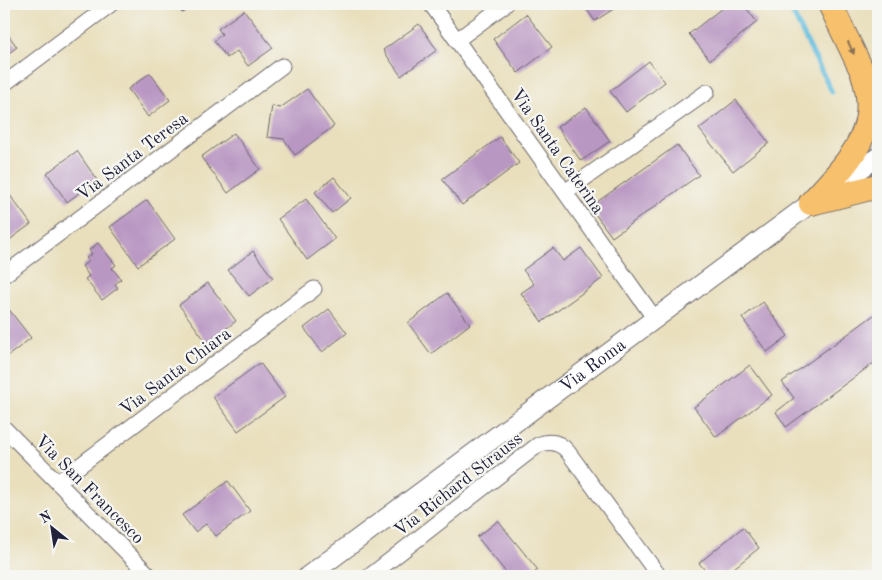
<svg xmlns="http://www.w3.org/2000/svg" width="882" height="580" font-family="'Old Standard TT',serif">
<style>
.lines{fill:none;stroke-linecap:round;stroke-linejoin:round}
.stream{stroke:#61bedf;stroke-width:5}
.building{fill:#b997c3}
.minor-casing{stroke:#686468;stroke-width:17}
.tertiary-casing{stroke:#686468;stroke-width:21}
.primary-casing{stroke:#686468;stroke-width:26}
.minor{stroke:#fff;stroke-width:15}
.tertiary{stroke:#fff;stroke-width:19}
.primary{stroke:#f7c06c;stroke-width:24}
.oneway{fill:#8c7154}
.labels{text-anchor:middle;stroke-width:4.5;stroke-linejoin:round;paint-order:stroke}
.street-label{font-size:18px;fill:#22223b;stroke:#f6f6f2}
</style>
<rect width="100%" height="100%" fill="#f6f6f2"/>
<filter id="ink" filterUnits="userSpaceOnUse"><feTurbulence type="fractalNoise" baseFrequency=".02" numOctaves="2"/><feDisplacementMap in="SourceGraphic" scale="10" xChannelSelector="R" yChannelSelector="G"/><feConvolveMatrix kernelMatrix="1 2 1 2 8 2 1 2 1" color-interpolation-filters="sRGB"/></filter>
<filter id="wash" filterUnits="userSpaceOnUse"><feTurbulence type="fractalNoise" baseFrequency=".0096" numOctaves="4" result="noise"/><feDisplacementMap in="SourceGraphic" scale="20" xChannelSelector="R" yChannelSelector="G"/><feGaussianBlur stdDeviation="1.12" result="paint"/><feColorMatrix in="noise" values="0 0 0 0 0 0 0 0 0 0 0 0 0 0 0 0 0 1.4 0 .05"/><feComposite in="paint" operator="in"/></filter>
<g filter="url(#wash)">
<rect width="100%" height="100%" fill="#e9dfbc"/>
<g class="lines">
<polyline class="stream" points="788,4 832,92"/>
</g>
<g id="blocks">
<g class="building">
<polygon points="176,4 193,4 182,12"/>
<polygon points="583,4 621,4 595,21"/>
<polygon points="727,4 743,4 757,22 710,60 689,34"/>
<polygon points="244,10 273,48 248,66 237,51 227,58 214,41 222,34 218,29"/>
<polygon points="526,14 552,47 518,73 493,39"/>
<polygon points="419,24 437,50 401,76 383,50"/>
<polygon points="4,29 17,47 4,57"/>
<polygon points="649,61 665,82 626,112 610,91"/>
<polygon points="150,73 170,100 148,117 128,89"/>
<polygon points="307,89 334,126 295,155 284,139 267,137 272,106 280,108"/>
<polygon points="736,100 769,143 733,171 699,129"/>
<polygon points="586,107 610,141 581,161 557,127"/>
<polygon points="234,133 260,169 228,193 201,157"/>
<polygon points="500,137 519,163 462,205 442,179"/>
<polygon points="677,145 699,175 612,237 590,207"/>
<polygon points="77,151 97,180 67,202 47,173"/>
<polygon points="334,177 351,198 332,213 315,192"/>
<polygon points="4,187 31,224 4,244"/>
<polygon points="306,199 335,239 307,260 278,219"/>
<polygon points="147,200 175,239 138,266 110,227"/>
<polygon points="98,243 116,265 112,268 121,279 115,284 118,288 102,300 85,279 89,276 82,266 89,261 86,258 92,254 89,250"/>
<polygon points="553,248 563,261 581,248 603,278 542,322 521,293 534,284 523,270"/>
<polygon points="253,251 273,278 249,296 228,270"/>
<polygon points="208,283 236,321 207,343 179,305"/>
<polygon points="447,293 470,324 431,354 408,323"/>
<polygon points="763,302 788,336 767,352 742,318"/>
<polygon points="4,303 31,338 4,359"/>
<polygon points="329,309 347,333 322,352 304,328"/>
<polygon points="878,312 878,360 786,427 776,412 794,398 782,382"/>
<polygon points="260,363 285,397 238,431 213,397"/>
<polygon points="750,365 772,395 716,437 694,407"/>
<polygon points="228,481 250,511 216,536 206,524 195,532 182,515"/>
<polygon points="498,521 538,570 530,576 509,576 477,537"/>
<polygon points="743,527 759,548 724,576 710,576 699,563"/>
</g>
</g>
</g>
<g filter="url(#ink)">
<use href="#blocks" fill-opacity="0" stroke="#686468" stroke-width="1"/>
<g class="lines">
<defs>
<g id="minor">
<polyline points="431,4 655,319"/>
<polyline points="457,40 506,4"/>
<polyline points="4,84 111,4"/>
<polyline points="565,192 707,92"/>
<polyline points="4,275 282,66"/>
<polyline points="4,428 150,576"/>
<polyline points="58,482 314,289"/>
<path d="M370 576 538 445C550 440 560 442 568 452L659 576"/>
</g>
<g id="tertiary">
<path id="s1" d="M308 576 811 203 878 157"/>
</g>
<g id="primary">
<polyline points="830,4 863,73 873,83"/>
<path d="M811 203C838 173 874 141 868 96 867 88 865 80 863 73"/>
<polyline points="811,203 878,186"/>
</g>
</defs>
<use href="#minor" class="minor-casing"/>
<use href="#tertiary" class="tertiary-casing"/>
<use href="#primary" class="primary-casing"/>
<use href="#minor" class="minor"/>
<use href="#tertiary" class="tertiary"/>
<use href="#primary" class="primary"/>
</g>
<defs><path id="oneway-solid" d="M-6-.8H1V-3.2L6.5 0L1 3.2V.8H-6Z" transform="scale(1.25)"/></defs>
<use class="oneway" href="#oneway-solid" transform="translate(851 48) rotate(65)"/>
</g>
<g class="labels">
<g class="street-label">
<text transform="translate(558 151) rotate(55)" y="6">Via Santa Caterina</text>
<text transform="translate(132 156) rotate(-37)" y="6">Via Santa Teresa</text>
<text dy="6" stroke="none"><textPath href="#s1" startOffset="354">Via Roma</textPath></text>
<text transform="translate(175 371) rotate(-37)" y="6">Via Santa Chiara</text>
<text transform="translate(458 484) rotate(-38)" y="6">Via Richard Strauss</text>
<text transform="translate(90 489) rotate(45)" y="6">Via San Francesco</text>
</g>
</g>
<rect width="882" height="580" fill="none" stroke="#f6f6f2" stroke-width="20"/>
<g transform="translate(52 528) rotate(330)" stroke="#f6f6f2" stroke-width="4" paint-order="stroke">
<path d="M0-4L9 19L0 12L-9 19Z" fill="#22223b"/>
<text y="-8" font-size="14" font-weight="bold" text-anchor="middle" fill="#22223b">N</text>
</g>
</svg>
